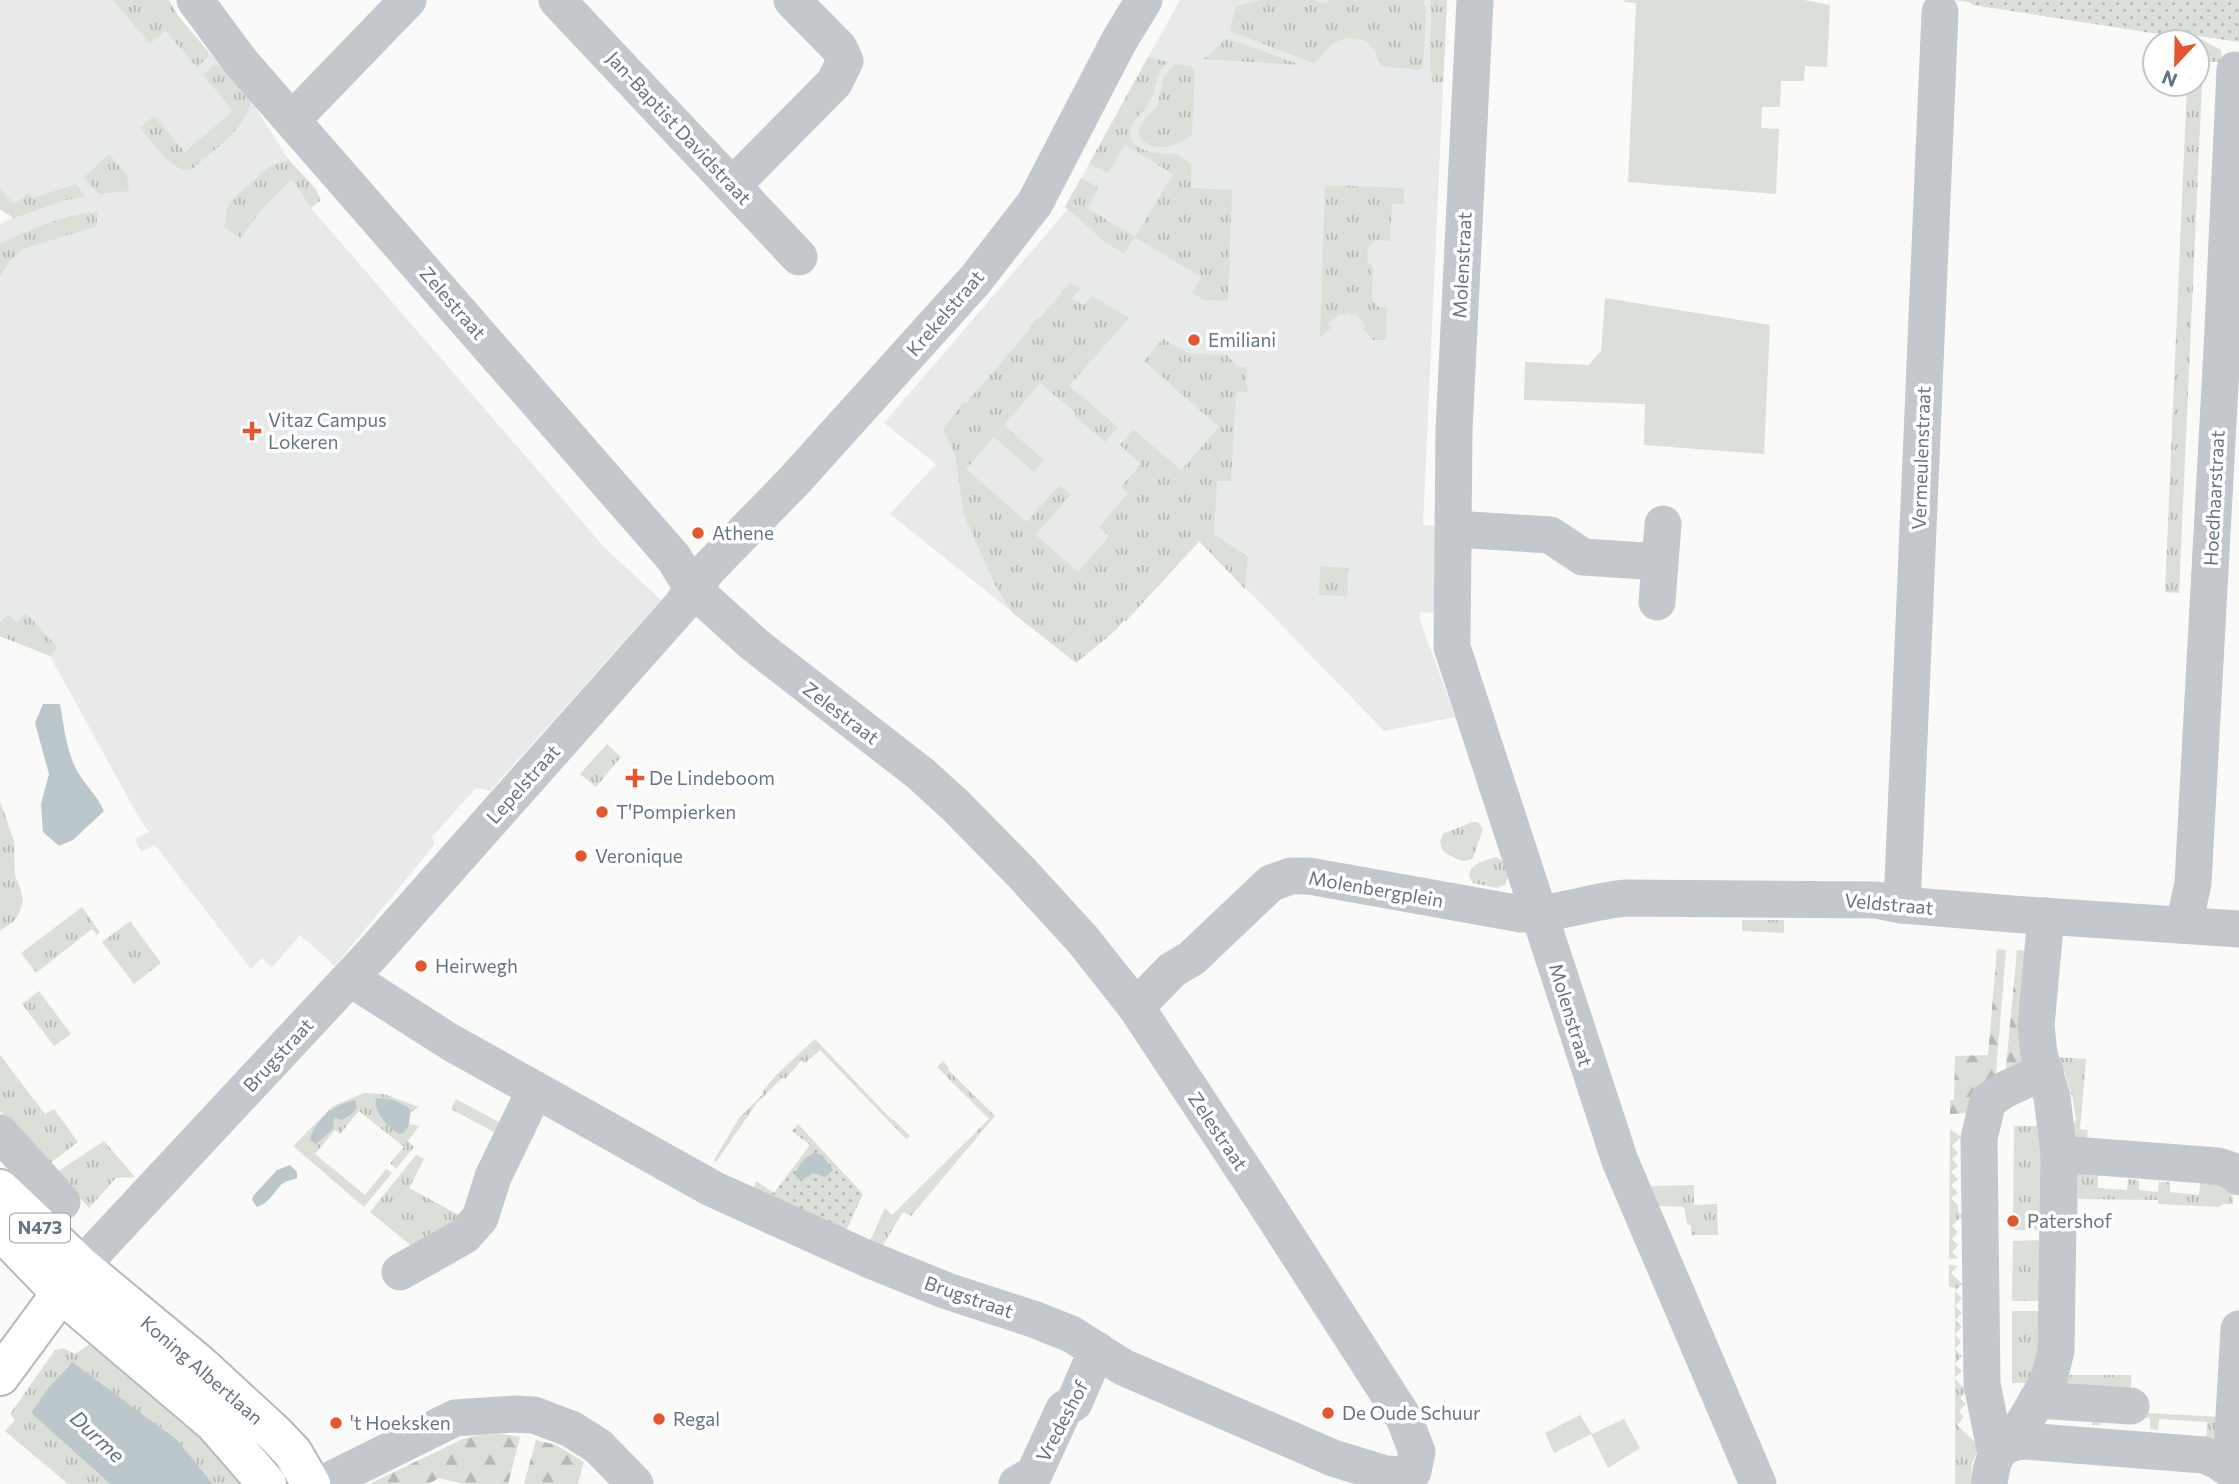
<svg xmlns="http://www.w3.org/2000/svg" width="2239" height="1484" font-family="Commissioner,sans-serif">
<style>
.built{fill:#e8e9e9}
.grass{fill:url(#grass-tufts)}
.forest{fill:url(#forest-firs)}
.park{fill:url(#park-dots)}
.garden{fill:#dadfd7}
.water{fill:#bbc7cb}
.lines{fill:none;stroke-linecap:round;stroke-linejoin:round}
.major-casing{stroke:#b5babe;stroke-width:42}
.minor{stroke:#c3c8cc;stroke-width:37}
.major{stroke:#fff;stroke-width:38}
.poi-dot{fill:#e4572e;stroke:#fff;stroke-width:2.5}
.labels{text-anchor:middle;stroke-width:7;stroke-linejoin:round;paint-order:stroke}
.shield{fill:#fff;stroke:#939fa8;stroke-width:2}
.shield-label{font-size:18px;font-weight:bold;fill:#657683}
.street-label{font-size:19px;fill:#657683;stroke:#fff}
.poi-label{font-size:19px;fill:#657683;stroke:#fff;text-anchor:start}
.water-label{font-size:21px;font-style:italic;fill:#60757c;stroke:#fff}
</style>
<defs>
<pattern id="grass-tufts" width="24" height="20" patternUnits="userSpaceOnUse" patternTransform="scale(1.75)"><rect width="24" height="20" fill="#dadfd7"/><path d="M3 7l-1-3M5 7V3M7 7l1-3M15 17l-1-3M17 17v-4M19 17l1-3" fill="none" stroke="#b4b9b4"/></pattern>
<pattern id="forest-firs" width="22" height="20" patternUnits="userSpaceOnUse" patternTransform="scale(1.75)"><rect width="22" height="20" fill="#dadfd7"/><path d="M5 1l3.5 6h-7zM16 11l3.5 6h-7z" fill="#b4b9b4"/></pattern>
<pattern id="park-dots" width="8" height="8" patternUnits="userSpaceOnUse" patternTransform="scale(1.75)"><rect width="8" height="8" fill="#dadfd7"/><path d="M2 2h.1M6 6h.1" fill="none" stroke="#b4b9b4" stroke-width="1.8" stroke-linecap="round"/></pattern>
</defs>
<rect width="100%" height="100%" fill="#fafaf8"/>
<g class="built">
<polygon points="0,0 162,0 179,17 251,100 289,160 292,178 311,208 605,548 661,600 490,791 476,788 432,837 435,844 335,966 300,935 272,968 262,958 251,969 155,845 141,852 135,839 149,832 138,816 50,656 0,636 0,224 13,218 0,209"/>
<polygon points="1180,0 1447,0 1423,525 1439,526 1435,613 1420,612 1420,620 1455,717 1384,731 1200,541 1126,621 1123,621 1116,630 1076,663 890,514 936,464 884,423 1067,210 1065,207"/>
</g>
<g class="grass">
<polygon points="113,0 169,0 179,17 208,52 208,57 197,67 165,31 150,44"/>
<path d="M1261 0H1312L1323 3 1332 0H1423L1426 10 1423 67 1419 70 1381 66C1379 61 1377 55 1374 50 1365 35 1341 35 1329 47 1323 53 1321 59 1313 63L1230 31 1236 6Z"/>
<path d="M1430 0H1447L1443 82H1433C1426 55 1434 27 1430 0Z"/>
<polygon points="2193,35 2221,50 2222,62 2203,62 2179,593 2165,592 2187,84 2197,84 2197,42 2189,42"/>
<polygon points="1226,38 1301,65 1202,59 1212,53"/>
<path d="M1148 57 1168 62C1154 75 1158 85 1150 101 1146 111 1134 117 1131 128 1125 152 1160 155 1176 153L1191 164V188L1232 190 1228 301 1204 300 1192 293 1201 277 1135 237 1124 254 1105 242 1065 207 1081 178 1099 188 1087 208 1135 237 1173 174 1125 145 1108 173 1089 164Z"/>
<path d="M1175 64 1192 66 1195 73 1192 134C1178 147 1146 157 1138 131L1144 120 1157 107 1164 76Z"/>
<path d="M213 65H219L251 100C246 130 213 150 192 169L182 170 166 159 140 128 154 116 185 152 233 111 203 75Z"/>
<polygon points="109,154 127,175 129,191 99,194 84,177"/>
<polygon points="289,160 315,188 321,200 311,208 292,179 263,208 241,238 224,227 228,205 239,193 270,166"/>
<polygon points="76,184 85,196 63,201 14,218 0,209 0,188 14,204 28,193 33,198"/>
<polygon points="1325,185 1404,188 1404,204 1392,204 1390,241 1376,240 1368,247 1367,261 1373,267 1372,300 1378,307 1387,308 1386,340 1373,340 1363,329 1366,326 1355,313 1352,315 1348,313 1344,315 1341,313 1328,324 1331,328 1320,337"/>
<path d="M97 212V226L23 249 10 261 0 276V244C32 228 62 215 97 212Z"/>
<polygon points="1070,283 1080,289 1071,299 1084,305 1092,296 1129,318 1069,386 1118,427 1105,442 1074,415 1076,413 1040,383 1004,425 1044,460 1034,472 994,437 966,469 1027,522 1059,485 1071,494 1036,535 1078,572 1109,536 1099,527 1128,493 1121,487 1141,464 1120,445 1133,429 1181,470 1219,427 1144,361 1163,339 1188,353 1227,355 1237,366 1247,367 1246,383 1248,392 1236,392 1231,481 1217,481 1214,534 1248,557 1245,589 1199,541 1126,621 1123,621 1116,630 1076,663 1013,613 995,585 964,515 955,455 943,429 964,402 966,403 1030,329 1029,328 1038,317 1040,318"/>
<polygon points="1320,566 1348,568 1347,596 1319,595"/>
<polygon points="26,613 58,648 50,656 0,636 0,622 9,615 17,623"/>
<polygon points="607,744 621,757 596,787 580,774"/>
<polygon points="0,801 14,841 15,876 20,887 23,901 19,914 13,922 0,931"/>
<path d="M1472 822H1478L1483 829 1473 858C1463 865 1453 857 1443 851L1440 842 1443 834Z"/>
<path d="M1496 857 1503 861 1508 877 1505 885 1496 888 1473 883 1469 876C1471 862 1485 861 1496 857Z"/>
<polygon points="82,907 100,932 97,935 92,929 36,973 21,953"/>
<polygon points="1742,920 1784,920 1784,933 1742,931"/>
<polygon points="130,921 161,963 134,984 102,942"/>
<polygon points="39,991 71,1034 54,1046 22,1004"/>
<polygon points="815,1039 892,1120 893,1119 910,1136 906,1139 820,1050 805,1063 802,1060 785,1079 782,1078 757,1103 716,1162 714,1160 739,1118 763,1094 762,1092 777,1074"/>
<polygon points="0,1055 45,1114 54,1109 78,1142 49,1164 0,1111"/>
<polygon points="2055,1057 2086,1059 2080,1129 2088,1130 2086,1147 2067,1130 2076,1121 2073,1099 2064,1071 2052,1066"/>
<polygon points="943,1061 949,1068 948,1070 995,1116 911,1216 903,1212 880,1250 868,1245 885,1208 892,1215 989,1119 937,1067"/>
<polygon points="364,1093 384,1094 419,1107 411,1112 409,1124 419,1126 408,1141 414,1147 396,1169 390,1163 404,1147 359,1111 340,1134 335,1130 315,1154 365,1195 386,1169 392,1173 364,1207 293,1146 333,1106"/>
<polygon points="456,1099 508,1127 503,1137 451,1109"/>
<polygon points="2014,1126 2044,1126 2046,1230 2013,1230"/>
<polygon points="1950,1129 1961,1137 1952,1146 1958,1153 1952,1159 1958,1166 1951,1172 1958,1179 1951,1185 1958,1193 1951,1198 1958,1205 1958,1212 1962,1216 1952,1226 1958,1232 1952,1239 1958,1245 1952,1252 1958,1258 1949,1259"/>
<polygon points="104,1141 135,1177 116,1178 89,1208 57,1172"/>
<polygon points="416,1155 424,1159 409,1188 459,1215 451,1224 414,1248 370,1212"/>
<polygon points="2098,1168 2098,1188 2127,1190 2128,1179 2139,1180 2139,1190 2158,1192 2159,1182 2170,1182 2170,1192 2199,1195 2201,1175 2232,1188 2233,1204 2223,1204 2219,1207 2158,1204 2158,1200 2078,1199 2077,1227 2064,1227 2071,1174"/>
<polygon points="1694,1185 1694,1205 1717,1204 1718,1235 1691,1235 1691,1225 1687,1224 1684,1207 1659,1206 1651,1186"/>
<polygon points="2046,1240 2046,1301 2012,1301 2013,1241"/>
<polygon points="1949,1265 1958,1266 1951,1273 1962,1284 1955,1291 1962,1298 1955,1306 1962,1313 1955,1320 1962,1327 1955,1334 1961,1342 1955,1349 1962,1356 1955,1364 1962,1371 1954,1378 1967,1391 1960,1398 1966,1404 1959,1411 1964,1417 1957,1425 1979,1446 1972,1464 1970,1484 1955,1484 1955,1288 1949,1287"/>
<polygon points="2012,1311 2046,1311 2046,1365 2027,1383 2012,1383"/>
<path d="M92 1343 214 1448 242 1484H213C200 1466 183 1452 166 1437 135 1410 105 1384 68 1365L31 1413 110 1484H68L5 1431 15 1420 10 1414 55 1350 63 1348 75 1354Z"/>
<polygon points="2063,1375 2131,1375 2131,1389 2069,1391"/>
<polygon points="2071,1409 2222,1417 2220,1449 2206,1443 2207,1422 2159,1419 2158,1430 2150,1429 2150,1418 2102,1415 2100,1425 2092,1425 2092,1415 2044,1411"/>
</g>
<g class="forest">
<polygon points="1997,949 2006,950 1995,1085 1972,1113 1950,1114 1950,1100 1954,1100 1955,1056 1988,1055"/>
<polygon points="2017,950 2035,951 2030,1057 2005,1078"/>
<polygon points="502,1434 520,1437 508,1484 463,1484 439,1478 428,1484 369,1484 463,1439 480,1435"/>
<polygon points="536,1440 556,1445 584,1462 578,1484 524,1484"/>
</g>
<g class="park">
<polygon points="1954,0 2239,0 2239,42 2193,35 2190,39 1973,5 1969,2"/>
<polygon points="798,1124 863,1194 844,1235 753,1190 756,1181 774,1193 810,1145 792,1131"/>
</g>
<g class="garden">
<polygon points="1625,0 1804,0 1830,5 1827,67 1805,66 1804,81 1781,81 1780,107 1762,107 1761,128 1779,129 1776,194 1628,182 1636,3 1624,2"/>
<polygon points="1605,298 1770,325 1764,454 1644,445 1645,404 1524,400 1525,362 1589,365 1601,351"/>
<polygon points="1580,1415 1592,1434 1624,1419 1640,1448 1608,1468 1591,1434 1554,1453 1545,1433"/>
</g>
<g class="water">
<path d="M43 704H60C64 726 66 749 76 769 84 784 97 795 104 811L73 840 59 846 43 832 41 804 49 774 35 723Z"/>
<path d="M376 1098C389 1098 399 1101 410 1109L409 1124 405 1132 399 1134C388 1128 373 1111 376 1098Z"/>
<path d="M355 1100 357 1108 352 1114 342 1120 335 1118 333 1121 334 1128 316 1144 310 1140C314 1121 336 1103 355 1100Z"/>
<path d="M815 1153 822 1155 833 1170 825 1177 814 1173 802 1180 798 1179 795 1175C799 1165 804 1157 815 1153Z"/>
<path d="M290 1165 297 1172V1178C293 1180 289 1180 285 1182 275 1188 272 1202 257 1207L252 1200 253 1196 277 1170Z"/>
<polygon points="72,1362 177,1440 213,1484 110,1484 99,1474 31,1413 47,1390"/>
</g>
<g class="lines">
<defs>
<g id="major">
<polyline points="0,1189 81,1266 199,1364 276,1435 293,1453 311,1484"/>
<polyline points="0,1230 61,1293 214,1423 267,1484"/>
<polyline points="0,1376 75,1274"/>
</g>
</defs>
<use href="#major" class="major-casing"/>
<g class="minor">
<polyline points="195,0 240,61 673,557 693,589 755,645 921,774 955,805 1019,870 1083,940 1136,1007 1259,1193 1404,1418 1417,1452 1413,1471"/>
<polyline points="557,0 799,257"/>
<polyline points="1475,0 1454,430 1452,647 1620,1161 1758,1484"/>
<polyline points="292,120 408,0"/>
<polyline points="733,185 834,83 845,61 839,48 792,0"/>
<polyline points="1454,529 1550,535 1583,557 1660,562 1657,602"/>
<polyline points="1660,562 1663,524"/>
<polyline points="1902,905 1940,12"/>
<polyline points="2184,925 2193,883 2222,349 2235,70"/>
<polyline points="350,978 450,1042 713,1189 868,1259 947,1291 1033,1319 1071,1334 1123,1367 1333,1458 1385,1474 1405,1475 1413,1471"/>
<path d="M1136 1007 1172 970 1192 958 1271 883 1291 876H1309L1521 914C1557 915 1591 901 1626 898L1876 900 1902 905 2012 914 2239 929"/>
<polyline points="0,1133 62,1202"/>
<polyline points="2059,1154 2218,1166 2230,1170 2239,1177"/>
<polyline points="81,1266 373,953 681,606 708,569 793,482 976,279 1035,203 1119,41 1144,0"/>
<polyline points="400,1272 464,1236 480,1218 493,1177 535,1090"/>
<polyline points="2037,1400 2131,1406"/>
<polyline points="2012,1443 2048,1382 2056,1351 2059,1154 2052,1097 2039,1054 2036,1026 2046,916"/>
<polyline points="1996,1454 1982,1384 1979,1138 1988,1101 2004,1090 2045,1071"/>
<polyline points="2231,1469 2239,1329"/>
<polyline points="322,1484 455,1418 515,1414 534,1415 571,1429 598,1446 635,1484"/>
<polyline points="1017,1484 1034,1474 1064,1409 1074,1403 1097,1350"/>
<path d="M1989 1484C1992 1460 1996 1443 2024 1441L2204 1455 2218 1461 2239 1476"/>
</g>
<use href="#major" class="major"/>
</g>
<g class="poi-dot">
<circle cx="1194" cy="340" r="7"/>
<path d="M248.5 420.5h7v7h7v7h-7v7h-7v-7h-7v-7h7z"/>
<circle cx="698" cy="533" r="7"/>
<path d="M631.5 767.5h7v7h7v7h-7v7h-7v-7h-7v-7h7z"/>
<circle cx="602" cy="812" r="7"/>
<circle cx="581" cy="856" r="7"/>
<circle cx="421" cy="966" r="7"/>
<circle cx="2013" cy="1221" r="7"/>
<circle cx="1328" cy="1413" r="7"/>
<circle cx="659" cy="1419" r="7"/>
<circle cx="336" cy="1423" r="7"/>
</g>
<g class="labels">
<rect class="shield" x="10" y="1213.5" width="60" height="29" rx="5"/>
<g class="shield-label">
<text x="40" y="1234">N473</text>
</g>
<g class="street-label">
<text transform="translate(679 128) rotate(47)" y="7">Jan-Baptist Davidstraat</text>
<text transform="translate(1462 265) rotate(-87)" y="7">Molenstraat</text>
<text transform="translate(453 303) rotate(49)" y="7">Zelestraat</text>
<text transform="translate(945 313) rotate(-49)" y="7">Krekelstraat</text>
<text transform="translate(1921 458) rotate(-88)" y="7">Vermeulenstraat</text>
<text transform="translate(2214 498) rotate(-87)" y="7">Hoedhaarstraat</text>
<text transform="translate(841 713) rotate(37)" y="7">Zelestraat</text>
<text transform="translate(523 784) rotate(-48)" y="7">Lepelstraat</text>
<text transform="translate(1376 889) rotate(10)" y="7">Molenbergplein</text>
<text transform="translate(1889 904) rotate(5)" y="7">Veldstraat</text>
<text transform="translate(1571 1015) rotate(73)" y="7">Molenstraat</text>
<text transform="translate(278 1055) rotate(-47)" y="7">Brugstraat</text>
<text transform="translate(1218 1131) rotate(56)" y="7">Zelestraat</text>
<text transform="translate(969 1297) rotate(19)" y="7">Brugstraat</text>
<text transform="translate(202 1370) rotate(41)" y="7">Koning Albertlaan</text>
<text transform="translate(1062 1421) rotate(-62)" y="7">Vredeshof</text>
</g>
<g class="poi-label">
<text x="1208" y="347">Emiliani</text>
<text x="268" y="427">Vitaz Campus<tspan x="268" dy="22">Lokeren</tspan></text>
<text x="712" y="540">Athene</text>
<text x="649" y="785">De Lindeboom</text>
<text x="616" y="819">T'Pompierken</text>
<text x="595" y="863">Veronique</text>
<text x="435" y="973">Heirwegh</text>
<text x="2027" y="1228">Patershof</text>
<text x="1342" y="1420">De Oude Schuur</text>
<text x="673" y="1426">Regal</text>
<text x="350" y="1430">'t Hoeksken</text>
</g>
<g class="water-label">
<text transform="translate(97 1437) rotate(43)" y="7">Durme</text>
</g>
</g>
<g transform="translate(2176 63) rotate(202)"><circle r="33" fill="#ffffff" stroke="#c1c8cd" stroke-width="2"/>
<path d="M0-5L12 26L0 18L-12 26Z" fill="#e4572e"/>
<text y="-10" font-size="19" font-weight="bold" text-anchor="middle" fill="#657683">N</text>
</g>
</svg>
